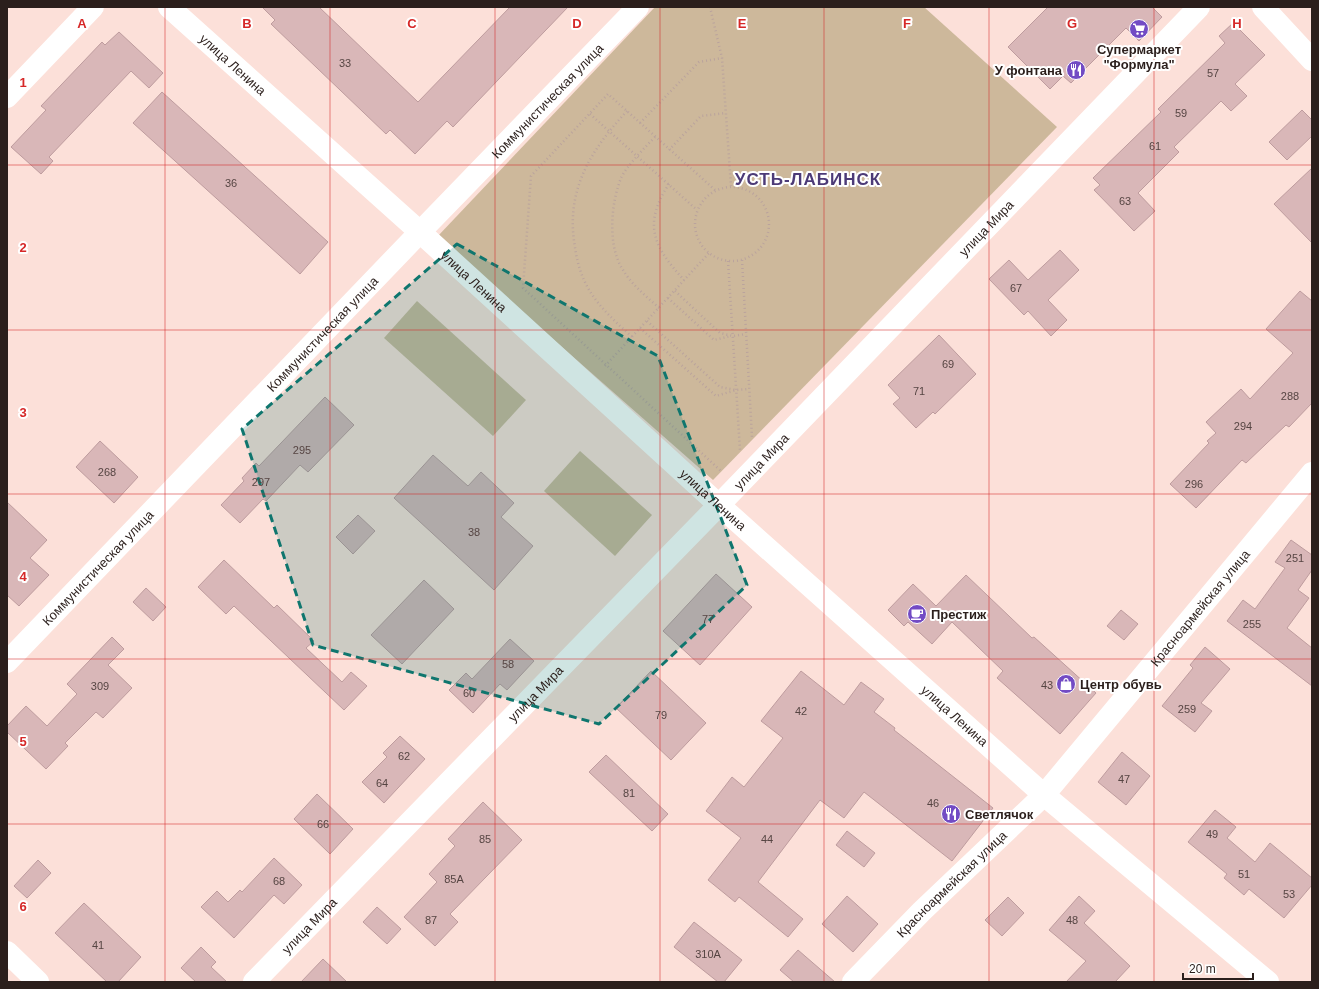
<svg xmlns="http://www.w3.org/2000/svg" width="1319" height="989" font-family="Arial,sans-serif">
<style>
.green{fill:#cdb89b}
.building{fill:#d9b7b8;stroke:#be9c9e}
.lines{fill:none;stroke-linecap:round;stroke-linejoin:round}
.path{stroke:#baa39d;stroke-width:2.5;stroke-dasharray:1 3;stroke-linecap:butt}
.minor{stroke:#fff;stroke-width:22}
.marked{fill:#0f766e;fill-opacity:0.2;stroke:#0f766e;stroke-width:3;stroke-dasharray:8 5;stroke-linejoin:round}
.grid{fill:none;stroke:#d62828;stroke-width:1;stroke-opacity:0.55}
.labels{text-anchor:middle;stroke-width:4;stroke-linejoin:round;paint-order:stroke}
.number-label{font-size:11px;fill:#564543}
.poi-label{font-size:13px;font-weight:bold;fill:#2b1f1c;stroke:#fff;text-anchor:start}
.street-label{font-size:13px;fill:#2b1f1c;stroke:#fff}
.district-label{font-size:17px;font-weight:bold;letter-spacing:1px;fill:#4c3a77;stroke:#fff}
.grid-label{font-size:13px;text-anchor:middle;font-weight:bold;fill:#d62828;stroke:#fff;stroke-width:4;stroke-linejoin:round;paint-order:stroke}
</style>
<rect width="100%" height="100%" fill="#fce0d9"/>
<g class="green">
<polygon points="655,7 924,7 1057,127 713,480 437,237"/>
<polygon points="417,301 526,400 493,436 384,338"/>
<polygon points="580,451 652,515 615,556 544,491"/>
</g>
<g class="building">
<polygon points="262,7 319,7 418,102 510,7 568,7 453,127 447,121 415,154 390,130 386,134 271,24 275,20"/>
<polygon points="1048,7 1152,7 1162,17 1139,41 1126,28 1071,83 1063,76 1050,89 1008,47"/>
<polygon points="1233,23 1265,55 1235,84 1247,96 1231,111 1221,101 1174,147 1179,152 1138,193 1155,211 1134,231 1094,190 1100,185 1093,178 1161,112 1158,109 1225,43 1219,36"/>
<polygon points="119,32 163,73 149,88 131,71 49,157 53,161 41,174 11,147 46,110 41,106 102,42 105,45"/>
<polygon points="162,92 328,242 300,274 133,123"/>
<polygon points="1302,110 1312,120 1312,136 1287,160 1269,142"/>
<polygon points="1312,168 1312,243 1274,204"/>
<polygon points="1060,250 1079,270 1048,300 1067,320 1051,336 1028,311 1024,315 989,279 1009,260 1028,280"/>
<polygon points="1300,291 1312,301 1312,403 1289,427 1286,425 1246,463 1242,460 1196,508 1170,484 1209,443 1207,441 1216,433 1206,422 1241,389 1250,399 1293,353 1266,329"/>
<polygon points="939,335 976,374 935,414 933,412 916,428 893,404 900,398 888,385"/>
<polygon points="325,397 354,425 308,472 300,465 266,501 263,499 240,523 221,505 244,481 242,478 256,463 259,466"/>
<polygon points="100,441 138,477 114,503 76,467"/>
<polygon points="433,455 468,486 481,472 514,503 501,517 533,546 494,590 394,498"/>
<polygon points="7,502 47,540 30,558 49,575 19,606 7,595"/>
<polygon points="358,515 375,531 353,554 336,537"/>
<polygon points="1291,540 1312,555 1312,570 1298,590 1309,598 1287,628 1312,648 1312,686 1227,621 1243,600 1255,609 1285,568 1275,562"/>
<polygon points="224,560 274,608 277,605 314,641 306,648 342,682 351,672 367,686 344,710 234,606 226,614 198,587"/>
<polygon points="716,574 752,607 700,665 663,631"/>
<polygon points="966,575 1032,638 1034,637 1096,693 1060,734 997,678 1003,671 952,622 932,644 908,622 904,626 888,610 913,584 936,606"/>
<polygon points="424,580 454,609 402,664 371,635"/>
<polygon points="146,588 166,607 153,621 133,602"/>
<polygon points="1121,610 1138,624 1124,640 1107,626"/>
<polygon points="112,637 124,649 108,665 132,688 103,718 96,712 65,743 68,746 46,769 7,732 7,726 26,706 47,726 77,694 67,684"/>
<polygon points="510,639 534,661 507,690 500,684 473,713 449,690 466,673 472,679"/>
<polygon points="1205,647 1230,669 1201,703 1212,711 1195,732 1162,706 1193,668 1190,665"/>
<polygon points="651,671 706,723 671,760 616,708"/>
<polygon points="801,671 844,705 861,682 884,699 874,712 895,728 894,730 993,808 952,861 864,792 844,818 820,800 758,882 803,919 788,937 739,897 735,902 708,880 741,838 706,811 732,777 744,787 783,738 761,721"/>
<polygon points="400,736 425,759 384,803 362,782 387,757 383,753"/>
<polygon points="1122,752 1150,776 1126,805 1098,782"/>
<polygon points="606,755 668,814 652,831 589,772"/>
<polygon points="317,794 353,829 330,854 294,819"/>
<polygon points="483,802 522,840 450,914 458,922 435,946 404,917 437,882 429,874 455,846 448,839"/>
<polygon points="1215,810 1236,827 1227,838 1255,862 1270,843 1312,878 1312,885 1284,918 1249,889 1244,895 1224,878 1227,874 1188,842"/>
<polygon points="847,831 875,853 864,867 836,845"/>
<polygon points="274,858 302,885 284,904 274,895 234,938 201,907 217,891 228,902 240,890 242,892"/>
<polygon points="38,860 51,873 27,898 14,886"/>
<polygon points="847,896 878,924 853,952 822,924"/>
<polygon points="1079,896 1095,911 1084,923 1130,966 1115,982 1066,982 1086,961 1049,930"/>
<polygon points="1008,897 1024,913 1002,936 985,920"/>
<polygon points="84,903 141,957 118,982 107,982 55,933"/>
<polygon points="377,907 401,929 387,944 363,922"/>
<polygon points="694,922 742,960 724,982 718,982 674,947"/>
<polygon points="201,947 216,962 211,967 227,982 196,982 181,968"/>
<polygon points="798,950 835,982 794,982 780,970"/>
<polygon points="323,959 347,982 301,982"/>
</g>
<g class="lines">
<g class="path">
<polyline points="710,7 722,58 731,186"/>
<path d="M627 111C590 151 565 191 575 247 577 263 582 279 591 293 602 310 617 323 632 337"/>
<polyline points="590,114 697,210"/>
<polyline points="640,123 699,62 722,58"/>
<path d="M655 137C646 146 626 167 621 178 611 203 607 246 623 270 632 285 646 296 659 308"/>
<polyline points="669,150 701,116 726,113"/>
<path d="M669 184C642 225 654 247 684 280"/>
<circle cx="732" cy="224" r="37"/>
<polyline points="715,190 608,94 531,176 523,288 721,471"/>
<polyline points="742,260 752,437"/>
<polyline points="728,261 740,450"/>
<polyline points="675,291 720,333 733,336 746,334"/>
<polyline points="668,298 714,340 731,336"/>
<polyline points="647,321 720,387 736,390 749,389"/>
<polyline points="640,328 716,396 736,390"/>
<polyline points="605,366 709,253"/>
</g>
<g class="minor">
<path id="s1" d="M169 7 420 232 719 505 1044 795 1268 982"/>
<polyline points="1263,7 1312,60"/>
<polyline points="7,97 93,7"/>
<path id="s2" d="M7 662 420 232 638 7"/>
<polyline points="7,952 38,982"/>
<path id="s3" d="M254 982 719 505 1199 7"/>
<path id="s4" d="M853 982 922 911 1044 795 1312 473"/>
</g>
</g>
<path class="marked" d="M457 244 658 356 747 585 599 724 313 645 242 429Z"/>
<path class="grid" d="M165 7V982M330 7V982M495 7V982M660 7V982M824 7V982M989 7V982M1154 7V982M7 165H1312M7 330H1312M7 494H1312M7 659H1312M7 824H1312"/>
<defs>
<symbol id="supermarket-disc" viewBox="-11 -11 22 22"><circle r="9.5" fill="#724bc4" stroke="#fff"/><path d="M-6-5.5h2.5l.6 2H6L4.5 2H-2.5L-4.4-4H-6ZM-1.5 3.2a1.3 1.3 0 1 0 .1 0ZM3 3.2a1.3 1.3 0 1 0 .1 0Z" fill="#fff"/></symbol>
<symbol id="restaurant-disc" viewBox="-11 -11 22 22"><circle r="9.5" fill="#724bc4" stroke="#fff"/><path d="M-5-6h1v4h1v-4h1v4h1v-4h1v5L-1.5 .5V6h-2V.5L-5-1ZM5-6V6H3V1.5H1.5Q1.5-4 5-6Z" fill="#fff"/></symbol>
<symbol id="cafe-disc" viewBox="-11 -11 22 22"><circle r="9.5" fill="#724bc4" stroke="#fff"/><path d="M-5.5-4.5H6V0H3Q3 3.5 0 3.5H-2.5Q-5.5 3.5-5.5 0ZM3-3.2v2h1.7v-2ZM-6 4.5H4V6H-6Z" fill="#fff"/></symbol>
<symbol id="shop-disc" viewBox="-11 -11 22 22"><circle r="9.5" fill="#724bc4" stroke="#fff"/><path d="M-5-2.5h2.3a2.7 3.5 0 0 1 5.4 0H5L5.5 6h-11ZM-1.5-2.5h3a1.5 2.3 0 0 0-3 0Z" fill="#fff"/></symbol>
</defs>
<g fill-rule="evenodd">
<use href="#supermarket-disc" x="1128" y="18" width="22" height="22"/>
<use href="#restaurant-disc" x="1065" y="59" width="22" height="22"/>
<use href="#cafe-disc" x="906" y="603" width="22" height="22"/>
<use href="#shop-disc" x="1055" y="673" width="22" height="22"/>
<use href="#restaurant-disc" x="940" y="803" width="22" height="22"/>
</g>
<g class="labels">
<g class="number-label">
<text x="345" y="67">33</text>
<text x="1213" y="77">57</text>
<text x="1181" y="117">59</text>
<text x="1155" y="150">61</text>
<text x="231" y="187">36</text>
<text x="1125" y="205">63</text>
<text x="1016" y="292">67</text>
<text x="948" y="368">69</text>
<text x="919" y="395">71</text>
<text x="1290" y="400">288</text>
<text x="1243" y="430">294</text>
<text x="302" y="454">295</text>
<text x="107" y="476">268</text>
<text x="261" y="486">297</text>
<text x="1194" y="488">296</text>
<text x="474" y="536">38</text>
<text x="1295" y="562">251</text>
<text x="708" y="623">77</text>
<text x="1252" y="628">255</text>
<text x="508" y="668">58</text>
<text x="1047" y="689">43</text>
<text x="100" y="690">309</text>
<text x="469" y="697">60</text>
<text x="1187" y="713">259</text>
<text x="801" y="715">42</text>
<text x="661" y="719">79</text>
<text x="404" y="760">62</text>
<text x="1124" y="783">47</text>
<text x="382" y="787">64</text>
<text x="629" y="797">81</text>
<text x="933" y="807">46</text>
<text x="323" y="828">66</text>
<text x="1212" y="838">49</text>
<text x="485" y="843">85</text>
<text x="767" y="843">44</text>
<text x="1244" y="878">51</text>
<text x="454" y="883">85А</text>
<text x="279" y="885">68</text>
<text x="1289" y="898">53</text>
<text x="431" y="924">87</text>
<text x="1072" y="924">48</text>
<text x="98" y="949">41</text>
<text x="708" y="958">310А</text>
</g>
<g class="poi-label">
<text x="1139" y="54" text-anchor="middle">Супермаркет<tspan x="1139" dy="15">"Формула"</tspan></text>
<text x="1062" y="75" text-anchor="end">У фонтана</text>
<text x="931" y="619">Престиж</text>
<text x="1080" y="689">Центр обувь</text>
<text x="965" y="819">Светлячок</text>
</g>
<g class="street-label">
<text dy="5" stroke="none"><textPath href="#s1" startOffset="86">улица Ленина</textPath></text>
<text dy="5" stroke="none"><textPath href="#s2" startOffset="779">Коммунистическая улица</textPath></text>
<text dy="5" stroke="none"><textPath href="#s3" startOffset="1051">улица Мира</textPath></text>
<text dy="5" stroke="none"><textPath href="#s1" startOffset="410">улица Ленина</textPath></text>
<text dy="5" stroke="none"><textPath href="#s2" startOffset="455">Коммунистическая улица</textPath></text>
<text dy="5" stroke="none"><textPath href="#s3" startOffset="727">улица Мира</textPath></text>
<text dy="5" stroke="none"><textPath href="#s1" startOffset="734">улица Ленина</textPath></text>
<text dy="5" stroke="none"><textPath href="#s2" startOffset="131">Коммунистическая улица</textPath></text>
<text dy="5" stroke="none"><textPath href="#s4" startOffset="511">Красноармейская улица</textPath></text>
<text dy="5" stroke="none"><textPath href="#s3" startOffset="403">улица Мира</textPath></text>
<text dy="5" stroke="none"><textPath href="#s1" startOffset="1058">улица Ленина</textPath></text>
<text dy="5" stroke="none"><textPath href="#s4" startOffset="139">Красноармейская улица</textPath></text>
<text dy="5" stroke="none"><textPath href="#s3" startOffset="79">улица Мира</textPath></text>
</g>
<g class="district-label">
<text x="808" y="185">УСТЬ-ЛАБИНСК</text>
</g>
</g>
<g class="grid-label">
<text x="82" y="28">A</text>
<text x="247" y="28">B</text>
<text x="412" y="28">C</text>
<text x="577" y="28">D</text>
<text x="742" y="28">E</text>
<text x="907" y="28">F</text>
<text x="1072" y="28">G</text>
<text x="1237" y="28">H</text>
<text x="23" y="87">1</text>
<text x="23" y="252">2</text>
<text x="23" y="417">3</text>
<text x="23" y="581">4</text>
<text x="23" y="746">5</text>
<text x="23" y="911">6</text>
</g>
<rect width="1319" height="989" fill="none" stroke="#2b1f1c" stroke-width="16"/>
<path d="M1183 973v6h70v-6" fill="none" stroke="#2b1f1c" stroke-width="2"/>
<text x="1189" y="973" font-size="12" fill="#2b1f1c" stroke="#ffffff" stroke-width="3" paint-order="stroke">20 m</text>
</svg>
